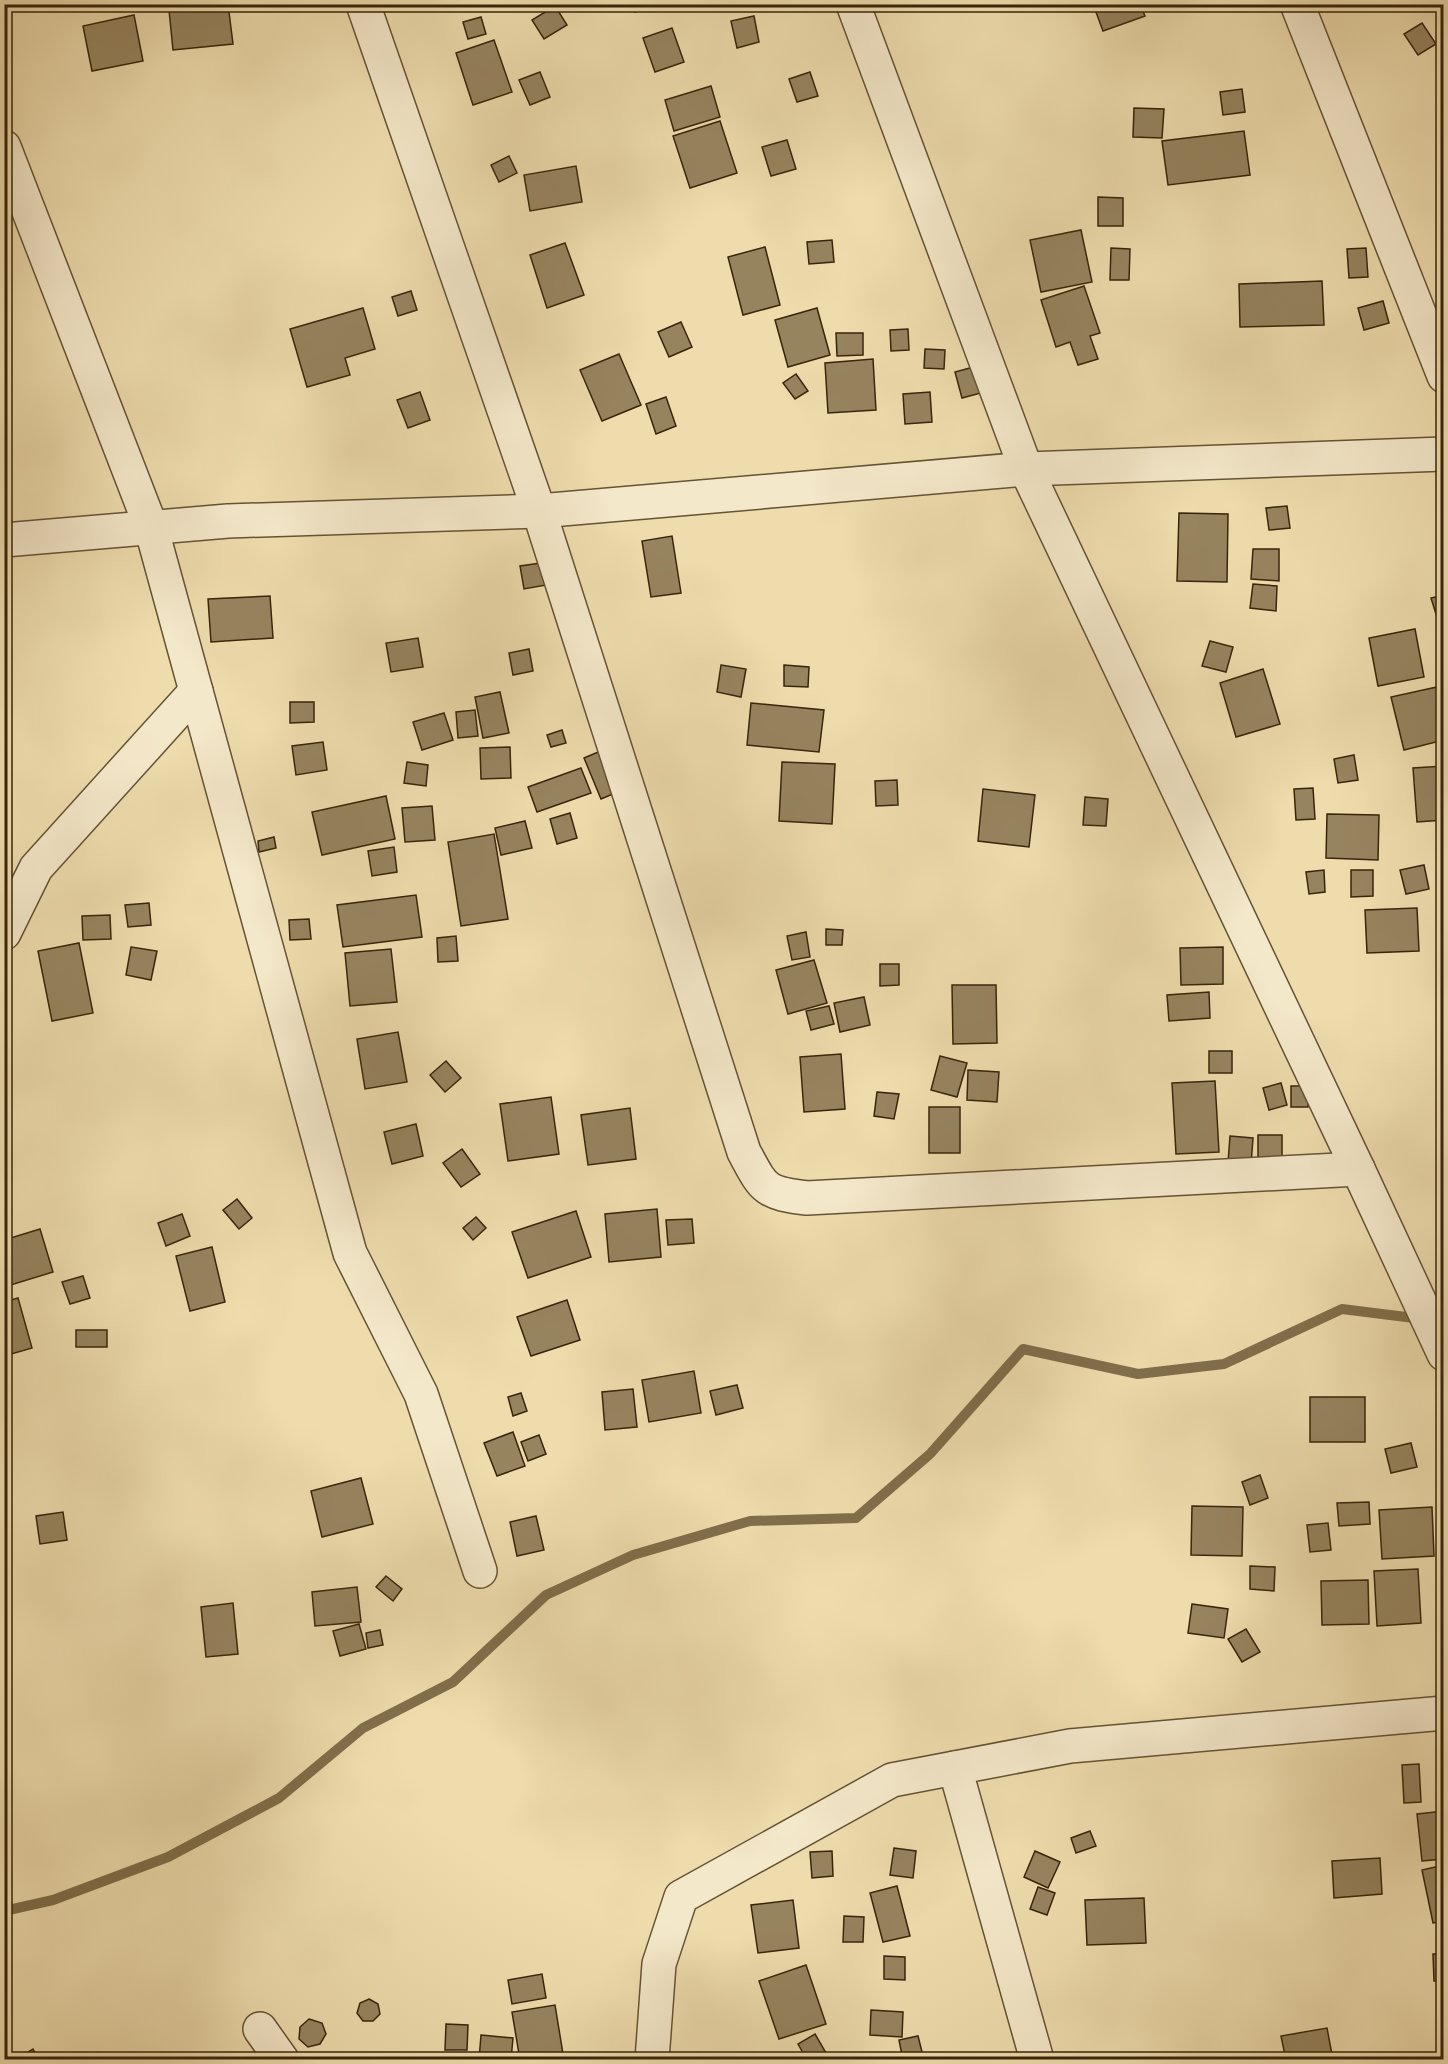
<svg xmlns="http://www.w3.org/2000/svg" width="1448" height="2064" font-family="'IM FELL English',serif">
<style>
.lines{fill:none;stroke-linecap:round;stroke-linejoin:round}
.stream{stroke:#806e4b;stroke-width:10}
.building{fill:#96845f;stroke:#37250b;stroke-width:1.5}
.street-casing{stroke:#655334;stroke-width:36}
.street{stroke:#f4e8ca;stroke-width:33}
</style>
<rect width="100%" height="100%" fill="#eedcad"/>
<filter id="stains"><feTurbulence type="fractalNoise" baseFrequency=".00333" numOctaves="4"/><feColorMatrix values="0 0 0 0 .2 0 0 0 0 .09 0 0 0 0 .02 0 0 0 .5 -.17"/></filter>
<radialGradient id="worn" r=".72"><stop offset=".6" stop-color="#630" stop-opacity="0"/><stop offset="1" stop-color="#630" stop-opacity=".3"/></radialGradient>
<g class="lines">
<polyline class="stream" points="4,1911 53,1900 168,1857 279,1798 363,1728 453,1682 546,1595 633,1555 750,1521 856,1518 930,1454 1023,1349 1138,1374 1224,1364 1342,1309 1422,1319"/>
</g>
<g class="building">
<polygon points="228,4 233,44 173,50 169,10"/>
<polygon points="632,4 659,4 635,12"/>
<polygon points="1093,4 1140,4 1145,16 1103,31"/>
<polygon points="555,6 567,25 544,39 532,20"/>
<polygon points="134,15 143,61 92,71 83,26"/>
<polygon points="754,16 759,42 737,48 731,21"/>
<polygon points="481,17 486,34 468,39 463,22"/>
<polygon points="1422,23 1436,44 1418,55 1404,34"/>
<polygon points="672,28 684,62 655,72 643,38"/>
<polygon points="494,40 512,92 473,105 456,53"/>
<polygon points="540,72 550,97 530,105 519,80"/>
<polygon points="810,72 818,96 797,102 789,79"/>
<polygon points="711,86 720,117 674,131 665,100"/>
<polygon points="1242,89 1245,112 1223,115 1220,92"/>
<polygon points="1134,108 1164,109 1162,138 1133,137"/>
<polygon points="720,121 737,173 690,188 673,136"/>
<polygon points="1244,131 1250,175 1168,185 1162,141"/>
<polygon points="787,140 796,169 771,176 762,147"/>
<polygon points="509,156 517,173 499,182 491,165"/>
<polygon points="576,166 582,202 530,211 524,175"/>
<polygon points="1098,197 1123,198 1123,226 1098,226"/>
<polygon points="1081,230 1092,282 1041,292 1030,240"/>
<polygon points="832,240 834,262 809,264 807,242"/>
<polygon points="565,243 584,295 547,308 530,255"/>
<polygon points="765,247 780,305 743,315 728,257"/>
<polygon points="1111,248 1130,249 1129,280 1110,280"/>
<polygon points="1366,248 1368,277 1349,278 1347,249"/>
<polygon points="1322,281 1324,325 1240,327 1239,284"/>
<polygon points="1084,286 1100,333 1090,336 1098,359 1078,365 1070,342 1056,347 1041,300"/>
<polygon points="411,291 417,310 398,316 392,297"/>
<polygon points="1383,301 1389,323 1364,330 1358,308"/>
<polygon points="363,308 375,349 345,358 350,375 307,387 290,329"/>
<polygon points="817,308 830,355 788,367 775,320"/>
<polygon points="681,322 692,347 669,357 658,332"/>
<polygon points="908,329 909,350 891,351 890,330"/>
<polygon points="836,333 863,333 863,355 837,356"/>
<polygon points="925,349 945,350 944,369 924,368"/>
<polygon points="619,354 641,405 602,421 580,370"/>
<polygon points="873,359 876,410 828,413 825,363"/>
<polygon points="981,365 988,391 962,398 955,372"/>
<polygon points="796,374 808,391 795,399 783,383"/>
<polygon points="420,392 430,420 408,428 397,400"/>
<polygon points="930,392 932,422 905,424 903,394"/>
<polygon points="666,397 676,426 656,434 646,404"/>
<polygon points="1287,506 1290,528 1269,530 1266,508"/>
<polygon points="1179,513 1228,514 1227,582 1177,581"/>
<polygon points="672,536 681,593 651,597 642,541"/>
<polygon points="1253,549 1279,549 1279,581 1251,579"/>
<polygon points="548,562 552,584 524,589 520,566"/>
<polygon points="1253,584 1277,586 1276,611 1250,608"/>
<polygon points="1444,595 1444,629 1441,630 1431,598"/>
<polygon points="270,596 273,638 211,642 208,599"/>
<polygon points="1415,629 1424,677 1378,686 1369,638"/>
<polygon points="418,638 423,667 391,672 386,643"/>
<polygon points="1210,641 1233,647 1226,672 1202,666"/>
<polygon points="529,649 533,671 513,675 509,653"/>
<polygon points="721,665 746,669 741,697 717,692"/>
<polygon points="784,665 809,667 808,687 784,686"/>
<polygon points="1263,669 1280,724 1236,737 1220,683"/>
<polygon points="1437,687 1444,716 1444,740 1404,750 1391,697"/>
<polygon points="500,692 509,733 483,738 475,697"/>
<polygon points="290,702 314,702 314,722 290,723"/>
<polygon points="751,703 824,710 819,752 747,745"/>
<polygon points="475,710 478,736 458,738 456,712"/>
<polygon points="444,713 453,740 422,750 413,722"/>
<polygon points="562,730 566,743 551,747 547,735"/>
<polygon points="323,742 327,770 296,775 292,746"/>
<polygon points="510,747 511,778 481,779 480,748"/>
<polygon points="603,750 620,791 601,799 584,758"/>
<polygon points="1354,755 1358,780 1338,783 1334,759"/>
<polygon points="407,762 428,765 426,786 404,783"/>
<polygon points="782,762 835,764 832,824 779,821"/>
<polygon points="1444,766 1444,820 1417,822 1413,768"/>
<polygon points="581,768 591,793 537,812 528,787"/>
<polygon points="897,780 898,805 876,806 875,781"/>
<polygon points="1313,788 1315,819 1296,820 1294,789"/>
<polygon points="983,789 1035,795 1029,847 978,841"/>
<polygon points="386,796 395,839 322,855 312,812"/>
<polygon points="1085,797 1108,799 1106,826 1083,825"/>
<polygon points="432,806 435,840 405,842 402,808"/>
<polygon points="570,813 577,838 557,844 550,819"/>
<polygon points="1327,814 1379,815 1378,860 1326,858"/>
<polygon points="525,821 532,848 501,855 495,828"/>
<polygon points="494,834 508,919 461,926 448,842"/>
<polygon points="274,837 276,848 259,852 258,841"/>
<polygon points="394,847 397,872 372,876 368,851"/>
<polygon points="1424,865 1429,889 1406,894 1400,870"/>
<polygon points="1324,870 1325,892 1309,894 1306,872"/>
<polygon points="1351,870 1373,870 1373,896 1351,897"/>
<polygon points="416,895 422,937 343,947 337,905"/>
<polygon points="149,903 151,925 128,927 125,905"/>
<polygon points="1417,908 1419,951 1367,953 1365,910"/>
<polygon points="110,915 111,939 83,940 82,916"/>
<polygon points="309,919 311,939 290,940 289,920"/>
<polygon points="826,929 843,930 842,945 826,945"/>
<polygon points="806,932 810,957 792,960 787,936"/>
<polygon points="456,936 458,961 438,962 437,938"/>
<polygon points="79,943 93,1013 52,1021 38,951"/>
<polygon points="131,947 157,951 151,980 126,975"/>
<polygon points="1223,947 1223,984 1181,985 1180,948"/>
<polygon points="391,949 397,1002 350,1006 345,953"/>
<polygon points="814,960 827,1003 788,1014 776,970"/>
<polygon points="880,964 899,964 899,985 880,986"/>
<polygon points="952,985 996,985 997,1043 953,1044"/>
<polygon points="1209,992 1210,1018 1169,1021 1167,995"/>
<polygon points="1444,996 1444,1043 1442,1043 1437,997"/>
<polygon points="864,997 870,1025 840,1032 834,1003"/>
<polygon points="829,1006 834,1024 811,1030 806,1011"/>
<polygon points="398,1032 407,1082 365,1089 357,1039"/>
<rect x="1209" y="1051" width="23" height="22"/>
<polygon points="841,1054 845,1109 804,1112 800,1057"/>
<polygon points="940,1056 967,1063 957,1097 931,1090"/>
<polygon points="446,1061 461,1078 445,1092 430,1075"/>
<polygon points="968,1070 999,1072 997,1102 967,1100"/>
<polygon points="1215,1081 1219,1152 1176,1154 1172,1083"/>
<polygon points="1281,1083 1287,1105 1269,1110 1263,1088"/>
<rect x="1291" y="1086" width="17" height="21"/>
<polygon points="877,1092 899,1094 894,1119 874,1116"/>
<polygon points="551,1097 559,1154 508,1161 500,1104"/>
<rect x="929" y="1107" width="31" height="46"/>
<polygon points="630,1108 636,1159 588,1165 581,1115"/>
<polygon points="416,1124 423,1156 392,1164 384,1132"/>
<rect x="1258" y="1135" width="24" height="30"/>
<polygon points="1230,1136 1253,1138 1251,1165 1228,1163"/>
<polygon points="462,1149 480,1174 461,1187 443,1163"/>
<polygon points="237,1199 252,1218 239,1229 223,1210"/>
<polygon points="657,1209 661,1257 609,1262 605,1214"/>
<polygon points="576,1211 591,1257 528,1278 512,1232"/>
<polygon points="182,1214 190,1236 166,1246 158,1223"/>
<polygon points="476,1217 486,1228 473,1240 463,1228"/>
<polygon points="692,1219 694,1243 668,1245 666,1220"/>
<polygon points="40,1229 53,1272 4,1287 4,1240"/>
<polygon points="212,1247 225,1302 190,1311 176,1256"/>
<polygon points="83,1276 90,1298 70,1304 62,1282"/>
<polygon points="18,1298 32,1348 4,1356 4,1302"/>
<polygon points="567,1300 580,1340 531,1356 517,1317"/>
<rect x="76" y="1330" width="31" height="17"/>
<polygon points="694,1371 701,1413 649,1422 642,1380"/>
<polygon points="737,1385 743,1408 716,1415 710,1391"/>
<polygon points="633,1389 637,1427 605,1430 602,1392"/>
<polygon points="521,1393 527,1411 513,1416 508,1397"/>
<rect x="1310" y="1397" width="55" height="45"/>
<polygon points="513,1432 525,1466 497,1476 484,1443"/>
<polygon points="539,1435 546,1454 528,1461 521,1442"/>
<polygon points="1411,1443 1417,1467 1391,1473 1385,1449"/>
<polygon points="1260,1475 1268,1498 1250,1505 1242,1482"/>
<polygon points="361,1478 373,1524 322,1537 311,1491"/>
<polygon points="1369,1502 1370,1524 1339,1526 1337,1503"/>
<polygon points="1192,1506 1243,1507 1242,1556 1191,1555"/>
<polygon points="1432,1507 1434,1556 1382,1559 1379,1510"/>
<polygon points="63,1512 67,1540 40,1544 36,1516"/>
<polygon points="536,1516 544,1550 517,1556 510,1522"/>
<polygon points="1328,1523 1331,1550 1310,1552 1307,1525"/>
<polygon points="1250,1566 1275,1567 1274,1591 1250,1589"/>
<polygon points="1418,1569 1421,1623 1377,1626 1374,1571"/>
<polygon points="386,1576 402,1589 393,1601 376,1587"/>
<polygon points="1368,1580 1369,1624 1322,1625 1321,1581"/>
<polygon points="357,1587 361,1622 315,1626 312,1592"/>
<polygon points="233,1603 238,1654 206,1657 201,1607"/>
<polygon points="1192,1604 1228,1609 1224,1638 1188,1633"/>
<polygon points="359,1624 366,1649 340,1656 333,1631"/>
<polygon points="1246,1629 1260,1652 1242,1662 1228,1639"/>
<polygon points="380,1630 383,1645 368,1648 366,1633"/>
<polygon points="1419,1764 1421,1802 1404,1803 1402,1765"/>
<polygon points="1444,1811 1444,1859 1422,1861 1417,1814"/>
<polygon points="1090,1831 1096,1846 1076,1853 1071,1838"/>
<polygon points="894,1848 916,1851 913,1878 890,1875"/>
<polygon points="832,1851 833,1876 812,1878 810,1852"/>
<polygon points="1035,1851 1060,1862 1048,1888 1024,1877"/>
<polygon points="1380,1858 1382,1894 1334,1898 1332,1861"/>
<polygon points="1444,1865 1444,1921 1433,1923 1422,1870"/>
<polygon points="897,1886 910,1936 883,1942 870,1893"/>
<polygon points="1038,1887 1055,1893 1047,1915 1030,1909"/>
<polygon points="1144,1898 1146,1943 1087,1945 1085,1900"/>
<polygon points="793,1900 799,1948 758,1953 751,1905"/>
<polygon points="844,1916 864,1917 863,1942 843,1942"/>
<polygon points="1433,1954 1444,1954 1444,1981 1434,1981"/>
<polygon points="884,1956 905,1957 905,1980 884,1979"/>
<polygon points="806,1965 826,2024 779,2039 759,1981"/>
<polygon points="542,1974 546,1998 512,2004 508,1980"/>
<polygon points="369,1999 378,2004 380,2014 373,2021 363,2021 357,2013 360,2003"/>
<polygon points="555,2005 564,2060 520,2060 512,2012"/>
<polygon points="871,2010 903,2012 902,2037 870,2035"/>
<polygon points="309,2019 322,2023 326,2034 320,2044 308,2047 299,2039 300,2027"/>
<polygon points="446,2024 468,2025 467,2050 445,2050"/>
<polygon points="1327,2028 1333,2060 1286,2060 1281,2036"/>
<polygon points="815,2034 826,2053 815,2060 807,2060 798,2044"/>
<polygon points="481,2035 513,2038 511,2060 479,2060"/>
<polygon points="918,2036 923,2056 903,2060 899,2040"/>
<polygon points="33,2049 39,2060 15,2060"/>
</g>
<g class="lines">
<defs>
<g id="street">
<path d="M363 4 539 511 744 1152C764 1189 764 1193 807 1198L1358 1169"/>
<polyline points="853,4 1026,469 1358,1169 1444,1354"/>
<polyline points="1297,4 1444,376"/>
<polyline points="4,147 151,527 350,1253 421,1394 480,1571"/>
<polyline points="4,540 228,521 539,511 1026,469 1444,454"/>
<polyline points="4,933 36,868 196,691"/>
<polyline points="955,1768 1037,2060"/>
<polyline points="260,2029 282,2060"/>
<polyline points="652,2060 659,1964 681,1897 892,1780 1070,1746 1444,1713"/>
</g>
</defs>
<use href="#street" class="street-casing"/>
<use href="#street" class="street"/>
</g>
<rect width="1448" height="2064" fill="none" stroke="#eedcad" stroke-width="24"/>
<rect x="6" y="6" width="1436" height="2052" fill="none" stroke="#37250b" stroke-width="3"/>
<rect x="12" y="12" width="1424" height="2040" fill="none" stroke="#37250b" stroke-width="1.5"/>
<rect width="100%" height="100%" filter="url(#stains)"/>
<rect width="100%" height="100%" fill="url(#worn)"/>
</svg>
